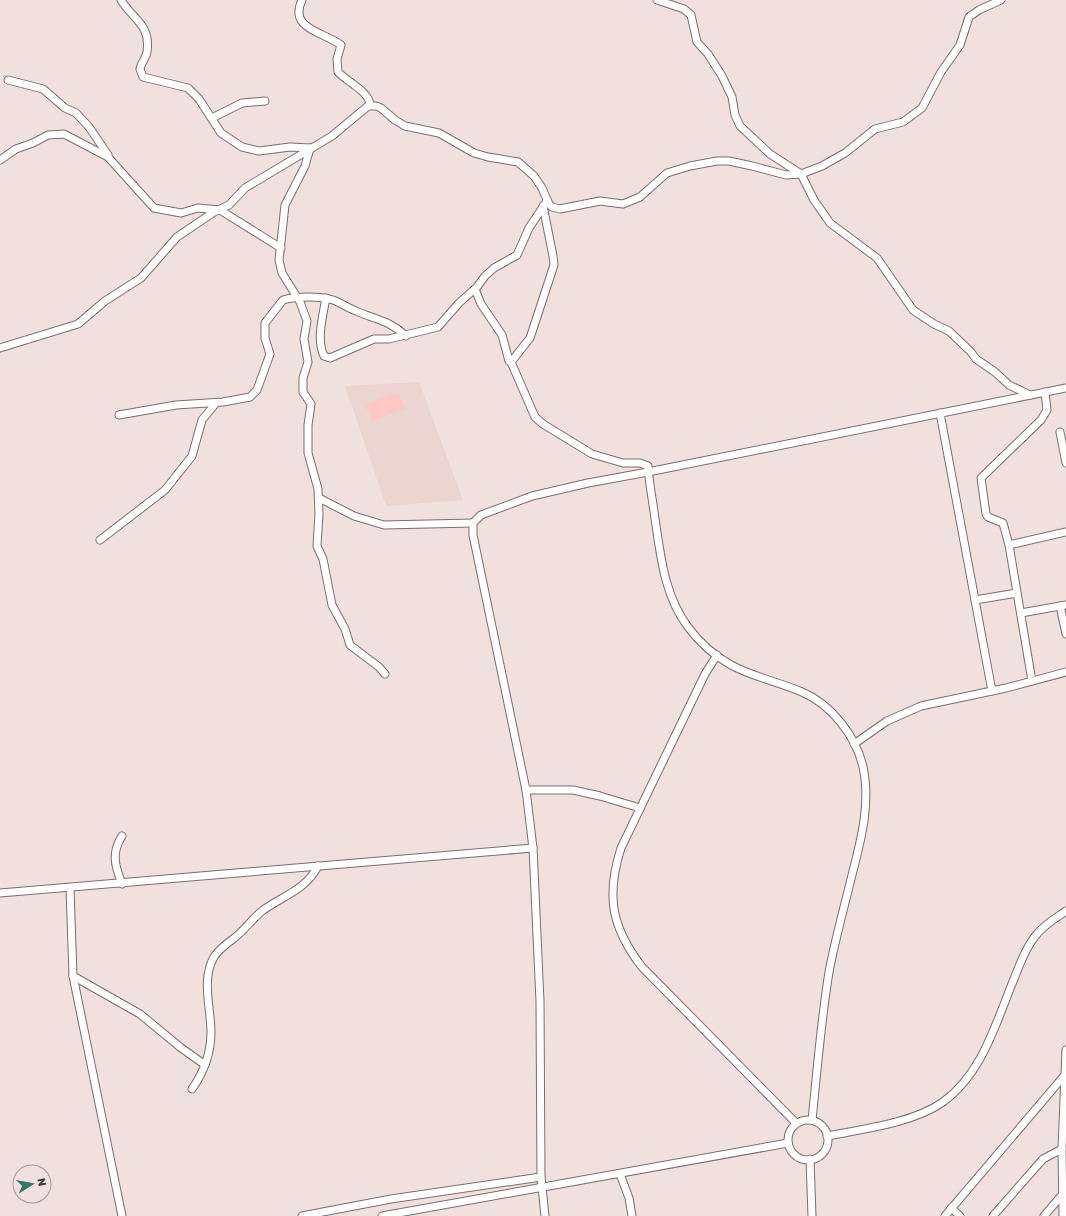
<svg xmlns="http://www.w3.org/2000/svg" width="1066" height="1216" font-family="Rubik,sans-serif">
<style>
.built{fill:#ecd4d1}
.green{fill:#fcc8c1}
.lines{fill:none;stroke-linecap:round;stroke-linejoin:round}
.minor-casing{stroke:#7b6e6c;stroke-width:9}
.minor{stroke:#fff;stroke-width:7}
</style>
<rect width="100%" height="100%" fill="#f0e1df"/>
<polygon class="built" points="419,382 463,500 386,506 345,386"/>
<polygon class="green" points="398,392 405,409 372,421 365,404"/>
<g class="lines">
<defs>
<g id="minor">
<path d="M121 0C133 20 151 24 147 52 146 58 141 63 140 69L143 77 188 88 199 99 221 133 242 147 259 151 290 147 310 148"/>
<path d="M302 0C288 29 324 32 341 45L337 59 338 72C346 81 370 92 370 105"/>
<polyline points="657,0 684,9 691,15 697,42 708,54 722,76 732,97 735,115 740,126 770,154 801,174 814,200 830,223 877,258 913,310 934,324 949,331 971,352 976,359 995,372 1009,385 1030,395"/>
<polyline points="8,80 43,89 65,108 76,113 89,127 108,155"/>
<polyline points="212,118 242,103 265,101"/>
<polyline points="310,148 305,166 285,205 279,260 282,273 300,302 307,321 304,339 308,362 303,378 303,392 311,404 308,425 308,453 318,489 319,514 317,546 323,559 332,605 345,629 350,645 379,667 385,674"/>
<polyline points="0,160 16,149 33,143 48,135 64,134 108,157 154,208 181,213 198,208 220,210 281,248"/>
<path d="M475 289 481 304 502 335 509 361 511 362 535 417 543 424 592 454 623 463H640L648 466C649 484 653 501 655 519 661 557 664 595 688 627 699 642 715 656 731 665 753 677 779 682 802 692 831 704 856 736 863 767 871 803 861 840 852 875 844 908 835 940 829 972 821 1021 817 1071 812 1120"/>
<path d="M326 298C323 315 316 340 324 356L330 358 374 339H389L438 327 459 303 477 287 485 276 494 268 517 255 529 228 547 201"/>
<polyline points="0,348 78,324 105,301 141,278 177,237 214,212 229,205 245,188 332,136 368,106 376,106 381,108 395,120 405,126 439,133 474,153 488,157 518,162 534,176 542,188 549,204 552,207 560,209 600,201 623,204 640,197 667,173 690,166 717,161 729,161 752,166 786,175 801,174 822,166 845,153 875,129 903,122 922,108 941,72 960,45 969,17 979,10 1001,0"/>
<polyline points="511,362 530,338 554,265 553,256 543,206"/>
<polyline points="940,413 992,691"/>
<path d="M119 415 176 405 223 402 250 397 257 390 270 354 265 338V323L283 300C297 296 320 296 333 300 341 303 348 308 356 311 376 320 389 320 406 336"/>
<polyline points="1060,432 1066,463"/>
<polyline points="319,498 354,516 384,525 473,523"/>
<polyline points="100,540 165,490 192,456 202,420 216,403"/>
<polyline points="1009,545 1066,532"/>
<polyline points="975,600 1017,593"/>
<polyline points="1060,606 1066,634"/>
<polyline points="1021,613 1066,605"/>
<path d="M717 655 705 674 621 848C606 895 611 927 642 967L796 1123"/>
<polyline points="1032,681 1009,545 1003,523 988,517 986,514 981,478 1041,420 1047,410 1045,392"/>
<polyline points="854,744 887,721 921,706 1006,688 1066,672"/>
<polyline points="526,790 573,790 600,796 640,808"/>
<path d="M122 836C111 853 115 866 122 884"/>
<polyline points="70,888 73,976 122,1216"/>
<polyline points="0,893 533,848"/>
<polyline points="73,976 140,1014 180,1047 205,1065"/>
<path d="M192 1089C204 1072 211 1053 211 1032 211 1009 201 979 214 957 219 949 226 944 233 939 244 931 252 919 262 911 282 896 306 890 318 866"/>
<circle cx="808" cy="1140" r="20"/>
<path d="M827 1136C864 1129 913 1123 943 1102 983 1073 996 1022 1014 979 1020 964 1026 947 1037 934 1045 924 1056 918 1066 911"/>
<polyline points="810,1159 812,1216"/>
<polyline points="620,1174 629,1198 632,1216"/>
<polyline points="951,1208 960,1216"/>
<polyline points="302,1216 391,1199 541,1177"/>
<polyline points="382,1216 788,1143"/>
<polyline points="545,1216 541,1177 540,1001 533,848 526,790 473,535 473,523 481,515 532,496 588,483 648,472 1066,388"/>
<polyline points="945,1216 1064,1076"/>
<polyline points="993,1216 1043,1159 1062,1149"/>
<polyline points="1044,1216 1062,1195"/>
<polyline points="1063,1216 1062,1149 1066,1050"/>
</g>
</defs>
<use href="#minor" class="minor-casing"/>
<use href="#minor" class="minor"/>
</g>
<g transform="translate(32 1184) rotate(79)"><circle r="19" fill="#f0e1df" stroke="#a89d9b"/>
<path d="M0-3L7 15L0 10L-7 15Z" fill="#347769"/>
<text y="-6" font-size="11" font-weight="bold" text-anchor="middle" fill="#3d3736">N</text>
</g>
</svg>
